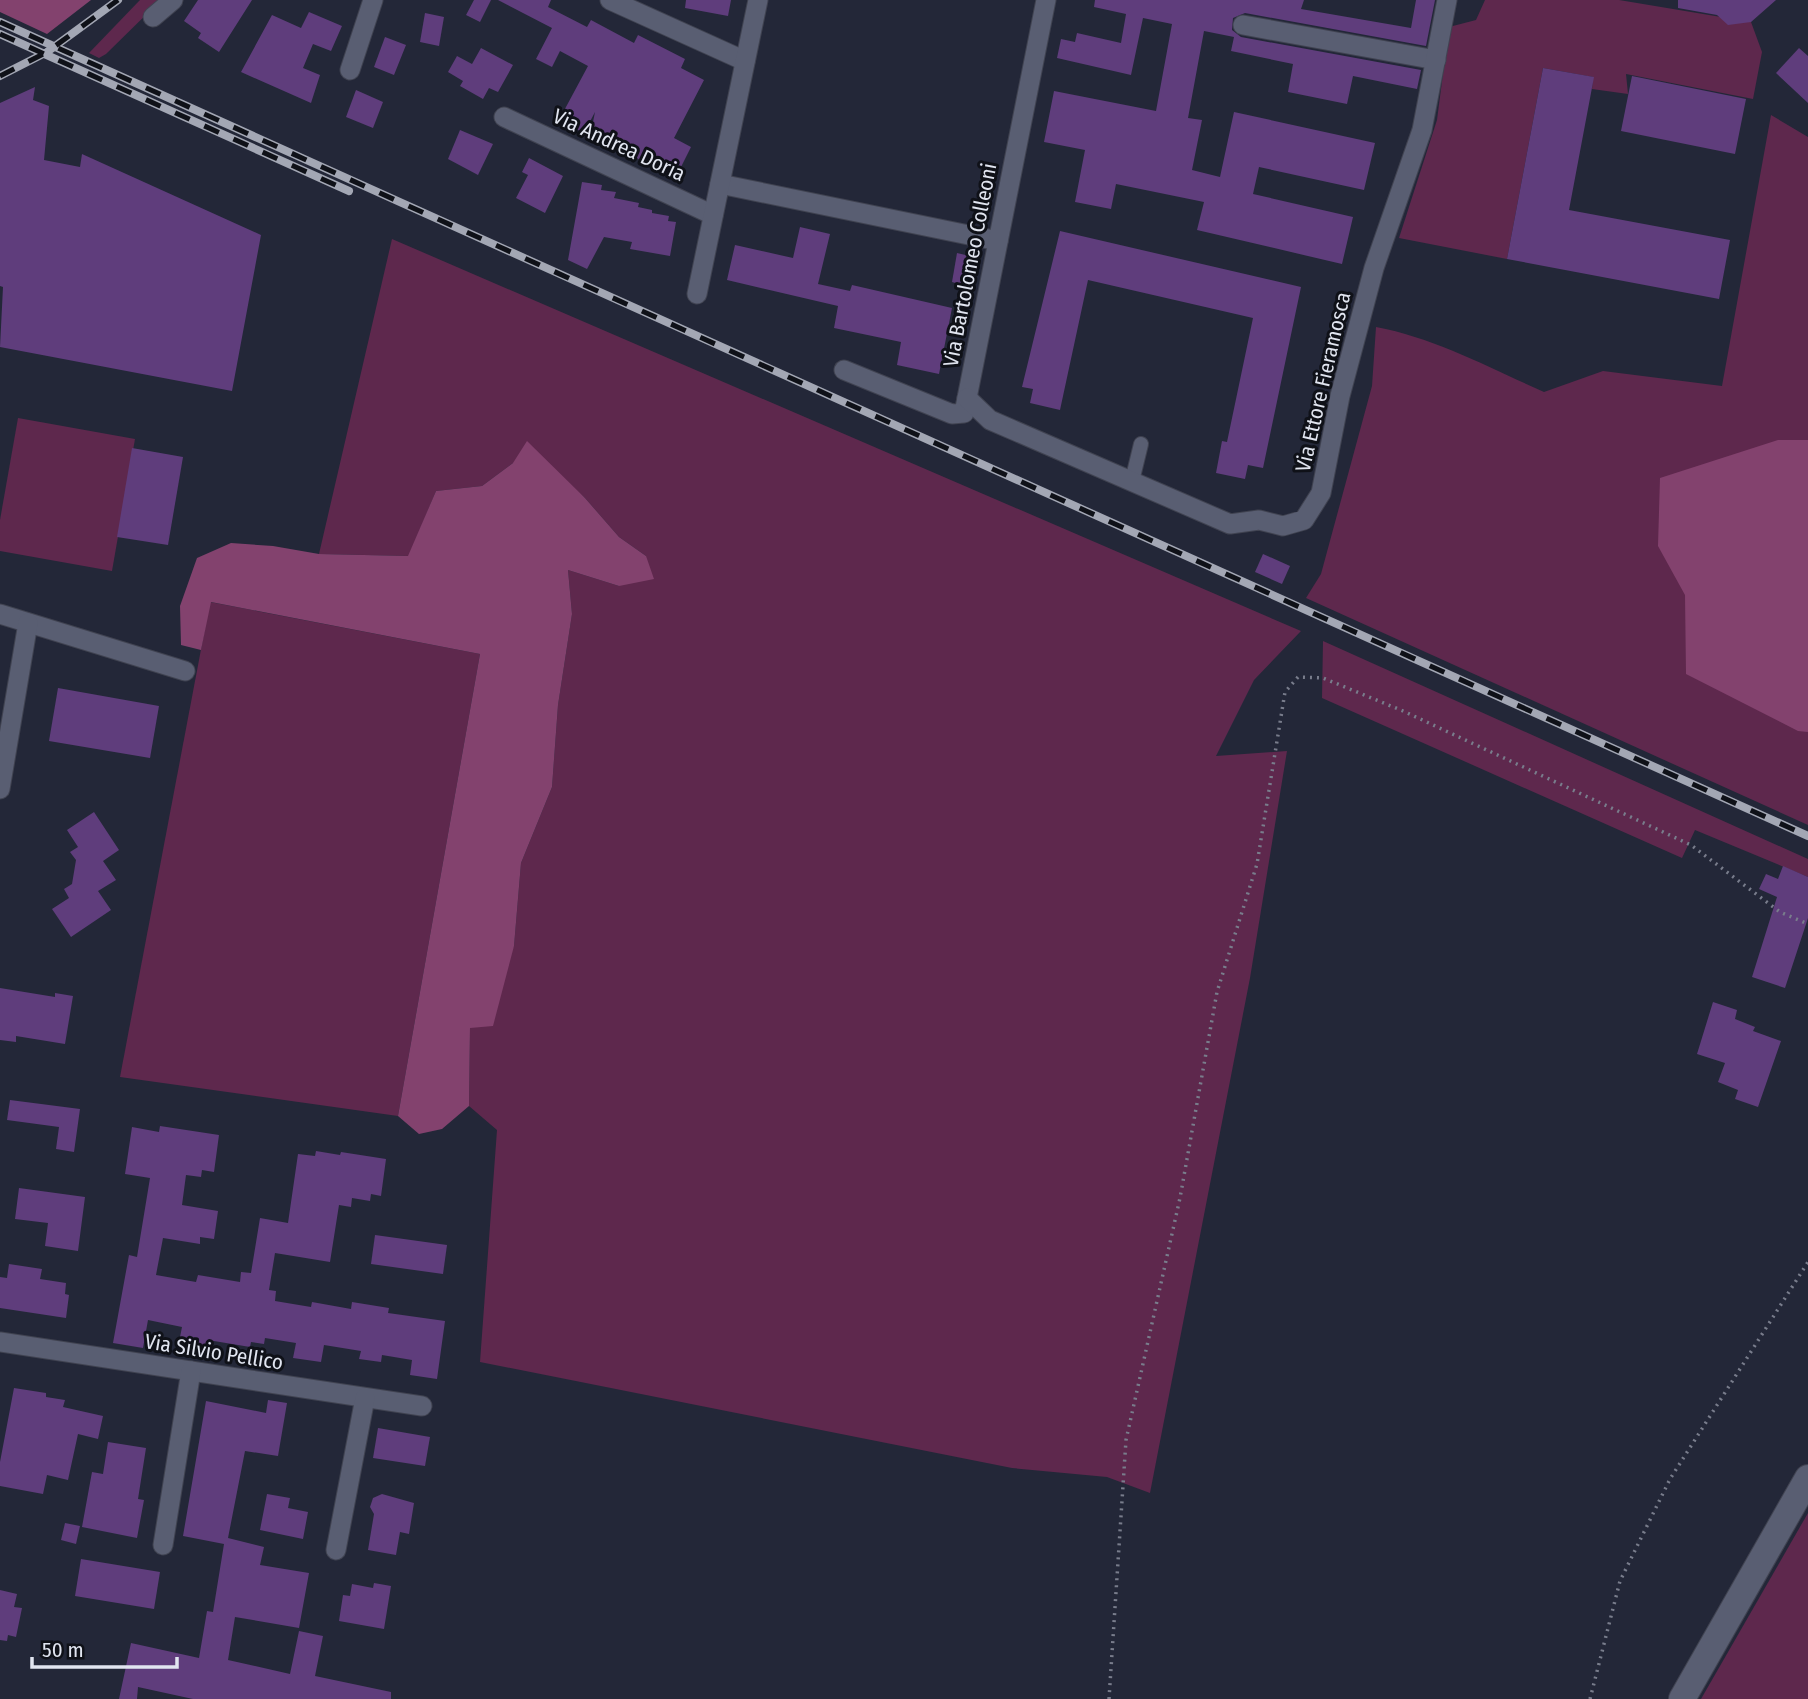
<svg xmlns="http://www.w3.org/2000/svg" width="1808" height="1699" font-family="'Fira Sans Condensed',sans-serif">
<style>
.green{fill:#5e284d}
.forest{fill:#83426e}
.building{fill:#5f3d7c}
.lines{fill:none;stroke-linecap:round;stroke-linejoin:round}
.pedestrian-casing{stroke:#404351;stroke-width:16}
.minor-casing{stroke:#404351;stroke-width:21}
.secondary-casing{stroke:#404351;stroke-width:28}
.path{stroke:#797d8c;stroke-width:3.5;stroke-dasharray:2 5;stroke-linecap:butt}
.pedestrian{stroke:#595e72;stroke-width:14}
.minor{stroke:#595e72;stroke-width:19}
.secondary{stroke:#595e72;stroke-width:26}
.rail-casing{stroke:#a3a7b4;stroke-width:8}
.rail{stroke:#0f1118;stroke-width:5;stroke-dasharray:16;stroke-linecap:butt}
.labels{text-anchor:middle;stroke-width:6;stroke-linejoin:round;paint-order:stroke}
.street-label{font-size:21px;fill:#e1e5f0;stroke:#0f1118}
</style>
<rect width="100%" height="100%" fill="#232738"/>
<g class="green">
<polygon points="140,0 161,0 106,54 99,58 89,53"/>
<polygon points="1485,0 1619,0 1751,22 1762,52 1753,99 1626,74 1628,94 1592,89 1593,77 1543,68 1507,259 1399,238 1437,120 1449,27 1476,20"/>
<path d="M1771 115 1808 137V825L1306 598 1321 574 1372 386 1376 327C1435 338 1490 368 1544 392L1603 371 1722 386Z"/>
<polygon points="392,239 1301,631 1254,680 1216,756 1287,751 1250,978 1150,1493 1107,1477 1012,1468 480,1362 497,1130 469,1106 470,1028 514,946 521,863 552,787 558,705 572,614 568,570 619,586 646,556 619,537 585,498 555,472 513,463 482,486 436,491 409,556 319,554"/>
<polygon points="18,418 135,439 112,571 0,551 0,520"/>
<polygon points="210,602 480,654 398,1116 120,1077"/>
<polygon points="1323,641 1808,859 1808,877 1695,830 1682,858 1322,698"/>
<polygon points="1808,1513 1808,1699 1701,1699"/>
</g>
<g class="forest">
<polygon points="0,0 91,0 47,34 0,12"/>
<polygon points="1778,440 1808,440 1808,732 1798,731 1686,674 1685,595 1658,546 1660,478"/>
<polygon points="527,441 585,498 619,537 646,556 654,579 619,586 568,570 572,614 558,705 552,787 521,863 514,946 493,1026 470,1028 469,1106 442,1129 419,1134 398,1116 480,654 211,602 201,650 181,645 180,606 197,558 231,543 273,546 319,554 408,556 436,491 482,486 513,463"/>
</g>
<g class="building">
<polygon points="198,0 252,0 219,52 198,38 201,33 184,21"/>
<polygon points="474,0 491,0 480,22 466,15"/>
<polygon points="498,0 551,0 548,7 587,27 591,20 634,43 638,35 685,59 681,68 704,80 674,138 691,147 675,179 607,142 605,145 590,137 595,112 584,133 559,120 588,66 560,51 552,67 536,59 552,28"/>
<polygon points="686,0 731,0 728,16 685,8"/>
<polygon points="1095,0 1304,0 1301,9 1411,28 1416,0 1435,0 1426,46 1245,13 1233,18 1232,30 1241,37 1421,70 1417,89 1353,76 1347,104 1288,92 1293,64 1231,51 1234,37 1204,31 1188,118 1202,120 1192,170 1220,177 1234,112 1375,143 1364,190 1259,167 1253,194 1353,217 1342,264 1197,230 1204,202 1116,184 1111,209 1075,202 1085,150 1044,142 1054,91 1156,111 1172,24 1143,18 1131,75 1057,58 1061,39 1075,42 1077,33 1121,43 1126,14 1094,7"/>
<polygon points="1678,0 1776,0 1751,22 1728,25 1717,15 1678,8"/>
<polygon points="309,12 342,26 331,51 313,44 303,68 320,75 311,103 241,72 272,15 301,28"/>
<polygon points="425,13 444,17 439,46 420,42"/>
<polygon points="385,37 406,45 394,75 374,67"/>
<polygon points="481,48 513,65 498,92 489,88 483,99 460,86 463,81 448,72 457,56 472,64"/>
<polygon points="1799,48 1808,56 1808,103 1776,73"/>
<polygon points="1543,68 1594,77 1569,210 1730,240 1719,299 1507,259"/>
<polygon points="1632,76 1746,99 1735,154 1621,131"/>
<polygon points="35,87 33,100 49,106 44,160 80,167 82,154 261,235 232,391 0,347 3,287 0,286 0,103"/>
<polygon points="356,90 383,102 373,128 346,117"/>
<polygon points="460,130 493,144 478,175 448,159"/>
<polygon points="529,158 563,176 545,213 516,198 528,175 522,172"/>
<polygon points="582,182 602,185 601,190 616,192 614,198 639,203 638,207 652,210 652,213 669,216 668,221 676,222 670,256 630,249 632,242 604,237 587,269 568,260"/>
<polygon points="800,227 830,234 818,284 850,291 852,285 952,308 939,374 897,365 901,342 834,328 838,306 727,280 735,245 793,258"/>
<polygon points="1060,231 1301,287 1263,468 1248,465 1245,479 1216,473 1222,441 1227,442 1253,318 1088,280 1060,410 1030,403 1033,389 1022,387"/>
<polygon points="957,253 974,257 969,287 952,282"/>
<polygon points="132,448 183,457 168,545 117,537"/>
<polygon points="1263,554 1290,566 1282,584 1255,572"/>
<polygon points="58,688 159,706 150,758 49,741"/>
<polygon points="94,812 119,850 103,861 116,880 98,891 111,910 71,937 52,909 69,898 64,889 72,884 76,860 70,852 78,847 67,830"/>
<polygon points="1783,866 1808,877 1808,918 1785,988 1752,977 1777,897 1759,889 1766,874 1778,879"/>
<polygon points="0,988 55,997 55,993 73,996 65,1044 16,1036 16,1042 0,1040"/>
<polygon points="1713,1002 1737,1010 1735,1019 1755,1027 1753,1031 1781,1041 1758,1107 1735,1099 1738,1090 1718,1082 1725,1063 1697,1054"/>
<polygon points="10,1100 80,1109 74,1152 56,1149 59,1127 7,1120"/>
<polygon points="160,1126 219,1135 214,1172 202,1170 201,1177 186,1175 182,1205 218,1211 214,1239 200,1237 200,1244 163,1238 156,1275 196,1282 198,1275 240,1282 241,1272 251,1273 260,1218 288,1223 298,1154 315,1156 316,1151 340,1155 341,1152 386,1159 381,1196 371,1194 370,1201 352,1198 351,1207 339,1205 330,1262 275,1253 269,1290 276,1291 275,1301 311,1307 312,1302 351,1309 352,1302 389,1308 388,1313 445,1321 437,1379 410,1375 412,1360 382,1355 381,1362 359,1359 361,1351 324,1345 321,1362 293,1358 296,1343 265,1338 264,1344 251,1342 250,1347 208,1340 207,1347 179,1342 182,1327 148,1320 143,1348 113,1343 129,1255 137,1257 150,1178 125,1174 132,1127 159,1132"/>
<polygon points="19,1188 85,1197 78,1251 45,1246 48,1223 15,1219"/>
<polygon points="375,1235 447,1245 443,1274 371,1264"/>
<polygon points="9,1264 42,1269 40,1279 66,1283 65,1294 69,1295 66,1318 0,1308 0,1277 7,1278"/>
<polygon points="14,1388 46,1393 46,1397 65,1400 63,1407 103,1416 98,1439 78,1434 68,1480 47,1475 43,1494 0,1486 0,1462"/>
<polygon points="268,1400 287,1403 278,1456 245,1451 228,1538 264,1547 260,1565 309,1573 299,1628 235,1617 228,1660 290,1674 299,1631 323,1636 315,1676 391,1692 391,1699 193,1699 138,1687 137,1699 119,1699 131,1643 199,1658 207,1611 213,1612 224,1544 183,1536 206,1401 266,1413"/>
<polygon points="378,1428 430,1437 425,1466 373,1458"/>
<polygon points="108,1442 146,1448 138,1499 144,1500 137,1538 82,1527 92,1472 103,1474"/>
<polygon points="267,1494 290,1498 288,1508 308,1512 303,1539 260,1530"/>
<polygon points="382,1494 414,1503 409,1534 400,1532 396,1555 368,1550 374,1514 370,1507 373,1498"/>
<polygon points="65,1523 80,1526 76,1544 61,1540"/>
<polygon points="81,1559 160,1572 154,1609 75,1596"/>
<polygon points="374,1583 391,1586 384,1629 339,1621 343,1595 350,1596 352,1584 373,1588"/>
<polygon points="0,1590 17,1594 14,1607 22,1608 16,1637 8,1635 7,1641 0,1640"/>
</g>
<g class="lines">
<defs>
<polyline id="pedestrian" points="1132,481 1141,444"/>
<g id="minor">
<polyline points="610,0 745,61"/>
<polyline points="153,17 173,0"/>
<polyline points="1243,25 1436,60"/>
<polyline points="350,70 373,0"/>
<polyline points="504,117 713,215"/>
<polyline points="720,184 998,241"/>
<polyline points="697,294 758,0"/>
<polyline points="844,370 952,414 964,413 1046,0"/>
<polyline points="967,398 990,420 1230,524 1259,520 1283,526 1304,520 1321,493 1340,396 1374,268 1422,130 1447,0"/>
<polyline points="0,614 185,671"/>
<polyline points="0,789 28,623"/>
<polyline points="0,1342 422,1406"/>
<polyline points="163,1545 191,1371"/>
<polyline points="336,1550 365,1398"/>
</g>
<polyline id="secondary" points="1682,1699 1808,1478"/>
</defs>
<use href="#pedestrian" class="pedestrian-casing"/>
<use href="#minor" class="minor-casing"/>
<use href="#secondary" class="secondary-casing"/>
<g class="path">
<polyline points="1109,1699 1126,1440 1180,1198 1217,992 1257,864 1285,692 1298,677 1323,678 1403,711 1691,845 1780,912 1808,924"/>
<polyline points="1590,1699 1620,1581 1670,1479 1808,1262"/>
</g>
<use href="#pedestrian" class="pedestrian"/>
<use href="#minor" class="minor"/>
<use href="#secondary" class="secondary"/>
<defs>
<g id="rail">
<polyline points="0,22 1808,836"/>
<polyline points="0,34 349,191"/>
<polyline points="0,76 47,52 118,0"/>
</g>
</defs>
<use href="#rail" class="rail-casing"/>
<use href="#rail" class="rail"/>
</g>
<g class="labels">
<g class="street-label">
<text transform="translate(619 145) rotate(25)" y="7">Via Andrea Doria</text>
<text transform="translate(970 265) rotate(-79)" y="7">Via Bartolomeo Colleoni</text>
<text transform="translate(1323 382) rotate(-77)" y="7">Via Ettore Fieramosca</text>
<text transform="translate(214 1352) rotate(9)" y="7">Via Silvio Pellico</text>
</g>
</g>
<path d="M32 1657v10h145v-10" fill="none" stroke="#e1e5f0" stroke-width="3.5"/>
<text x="42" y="1657" font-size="21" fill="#e1e5f0" stroke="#0f1118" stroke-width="5" paint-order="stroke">50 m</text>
</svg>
